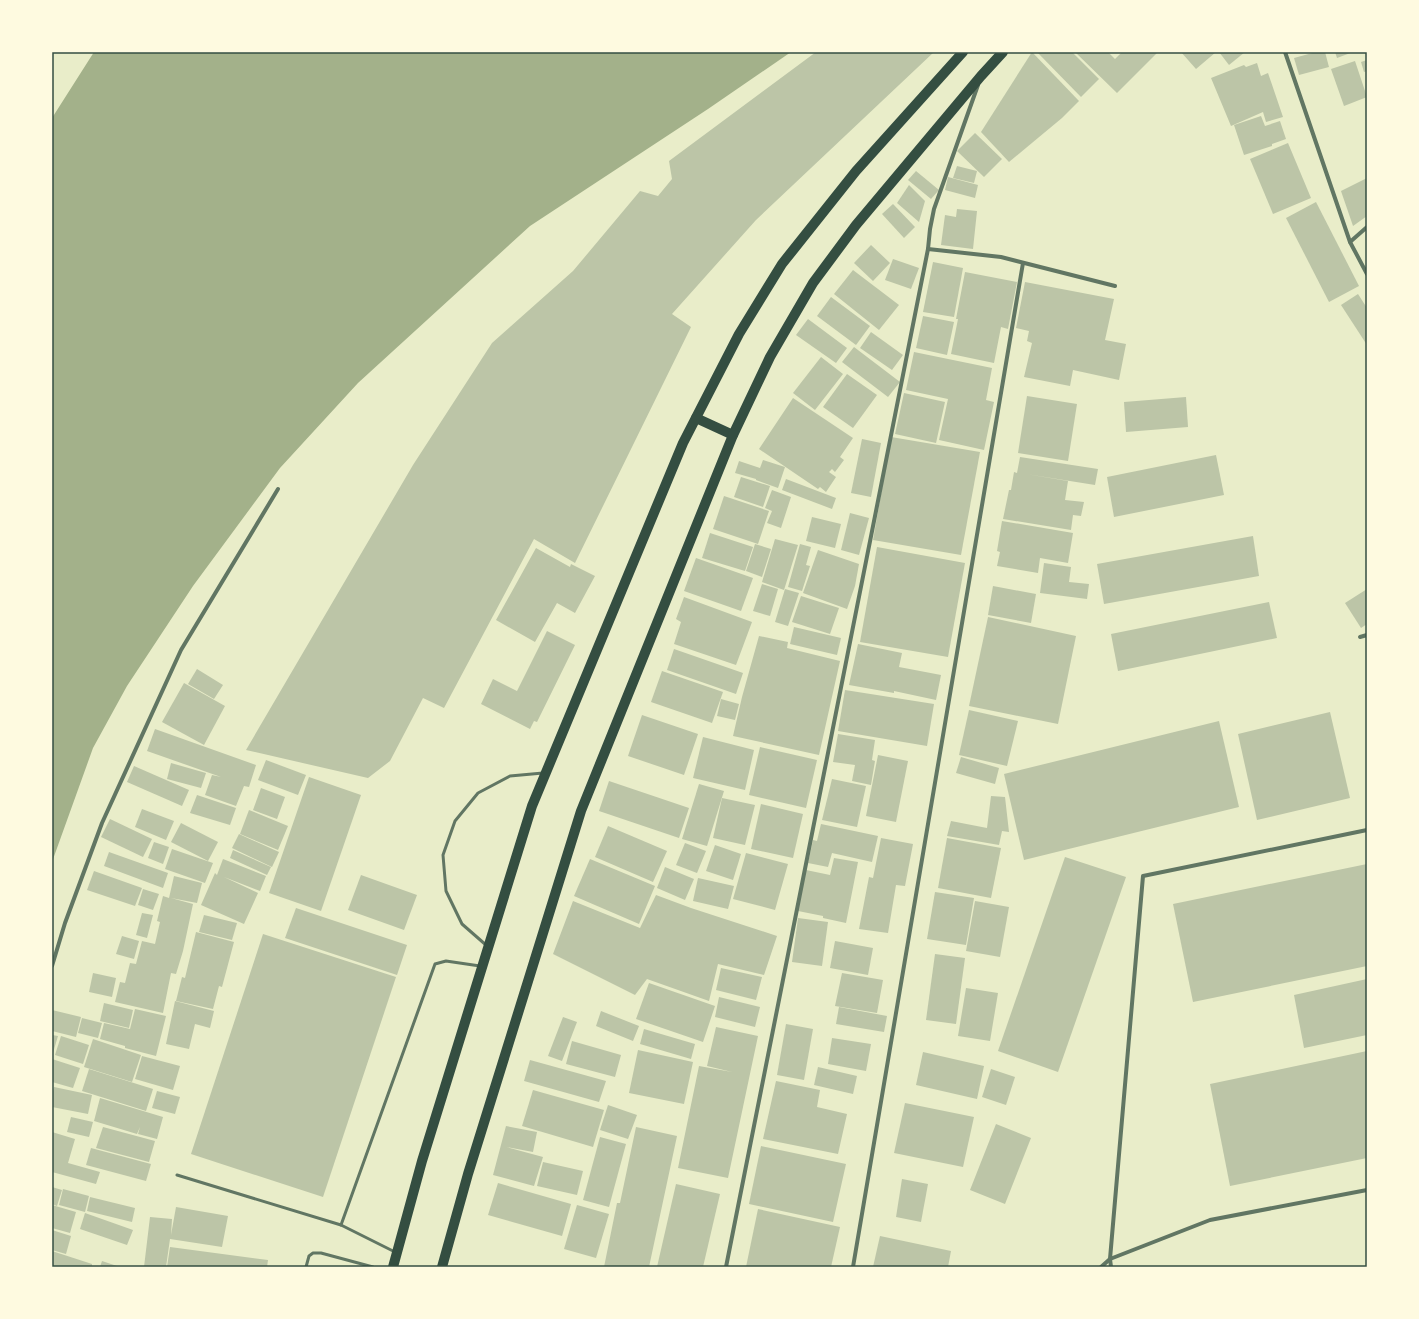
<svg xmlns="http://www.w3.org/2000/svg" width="1419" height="1319" font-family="Raleway,sans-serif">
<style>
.water{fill:#a3b18a}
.building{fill:#bcc5a7}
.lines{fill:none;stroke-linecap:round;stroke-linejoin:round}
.service{stroke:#617663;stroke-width:3}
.minor{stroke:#617663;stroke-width:4}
.primary{stroke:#344e41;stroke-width:10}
.neatline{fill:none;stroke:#344e41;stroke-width:1.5}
</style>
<rect width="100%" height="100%" fill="#e9edc9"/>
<polygon class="water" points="94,52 791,52 708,109 530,226 358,383 280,468 193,586 127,686 93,748 52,862 52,118"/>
<g class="building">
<polygon points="816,52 934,52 756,220 672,314 691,327 575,563 534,539 444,708 423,698 390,761 368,778 246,750 413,465 492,343 573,271 640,191 658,196 672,179 669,161"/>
<polygon points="1032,52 1079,101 1062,118 1009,162 981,132"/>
<polygon points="1037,52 1072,52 1099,79 1081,97"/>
<polygon points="1075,52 1108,52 1115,59 1122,52 1158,52 1117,93"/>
<polygon points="1181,52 1216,52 1196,69"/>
<polygon points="1219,52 1245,52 1229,65"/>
<polygon points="1316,52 1325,52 1329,67 1299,75 1294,58"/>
<polygon points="1335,52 1353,52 1337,58"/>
<polygon points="1367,60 1367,71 1364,72 1361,62"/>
<polygon points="1355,61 1367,97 1344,106 1331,69"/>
<polygon points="1257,63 1261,76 1268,73 1283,117 1266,122 1263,112 1231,126 1211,78 1244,65 1246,67"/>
<polygon points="1261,116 1265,126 1280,121 1286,139 1272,144 1272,146 1244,155 1234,125"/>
<polygon points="975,133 1002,159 984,177 957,151"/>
<polygon points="1288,143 1311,198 1273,214 1250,159"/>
<polygon points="957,166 977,171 974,183 953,178"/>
<polygon points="916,171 939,190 931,199 908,180"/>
<polygon points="948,177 978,185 975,198 945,190"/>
<polygon points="1367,178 1367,216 1353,226 1341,191"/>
<polygon points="909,185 925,201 919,222 897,203"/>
<polygon points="1316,202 1359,286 1329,302 1286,218"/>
<polygon points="893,204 915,227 904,238 882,214"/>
<polygon points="957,209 977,211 973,249 941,245 945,215 956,217"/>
<polygon points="871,245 890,263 873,281 854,263"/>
<polygon points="893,259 919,268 911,289 885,280"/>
<polygon points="933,262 963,268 954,317 923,312"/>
<polygon points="853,270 899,305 879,330 834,294"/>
<polygon points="965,272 1017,282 1008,329 1001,327 994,363 951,354 958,319 956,319"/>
<polygon points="1025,282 1114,299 1105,340 1126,344 1119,380 1073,370 1070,386 1024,377 1032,343 1027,341 1029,331 1016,328"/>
<polygon points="1358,294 1367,308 1367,345 1341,305"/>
<polygon points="831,297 870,326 856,345 817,316"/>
<polygon points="923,316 954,322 947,355 916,348"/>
<polygon points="808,319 847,348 836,363 796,335"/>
<polygon points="871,332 903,355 892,370 860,348"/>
<polygon points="854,347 900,382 888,397 842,362"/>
<polygon points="914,352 992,368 986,400 994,402 984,450 939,440 948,399 906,390"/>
<polygon points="821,357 843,374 815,410 793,393"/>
<polygon points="847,374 877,395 853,428 823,407"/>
<polygon points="904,393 945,402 936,443 895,434"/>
<polygon points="1027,396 1077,404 1068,461 1018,453"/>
<polygon points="1186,397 1188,427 1126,432 1124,402"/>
<polygon points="793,398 853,438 840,457 844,460 835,472 832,469 829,472 836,477 826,492 820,487 818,489 759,449"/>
<polygon points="891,437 980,452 961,555 873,540"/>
<polygon points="862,439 881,443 871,497 851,493"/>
<polygon points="1216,455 1224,495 1114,517 1107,477"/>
<polygon points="1020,457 1098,469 1095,485 1026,474 1068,481 1065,500 1084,502 1081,516 1073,515 1071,530 1003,519 1009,490 1011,490 1014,472 1017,473"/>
<polygon points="763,460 785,467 778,488 756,480 756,479 735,473 739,461 760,468"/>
<polygon points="741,477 770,486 763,507 734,497"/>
<polygon points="786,479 836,498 832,509 782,490"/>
<polygon points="772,490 791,497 781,528 767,523 772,511 765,508"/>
<polygon points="724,496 769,511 758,544 713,529"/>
<polygon points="850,513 869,518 859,555 841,550"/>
<polygon points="812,517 841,524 835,548 806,541"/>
<polygon points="1002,521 1073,533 1068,563 1040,558 1038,573 997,566 1000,552 997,551"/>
<polygon points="710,533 753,547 745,571 702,558"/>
<polygon points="1253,536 1259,576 1104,604 1097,564"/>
<polygon points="775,539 798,545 784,590 762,582"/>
<polygon points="755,544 771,549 762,577 746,571"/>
<polygon points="800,544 811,547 806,565 810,566 802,591 788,587"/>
<polygon points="877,547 965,563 948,657 860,642"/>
<polygon points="536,548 570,567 571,564 595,576 575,613 557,603 535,642 496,620"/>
<polygon points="818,550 859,564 855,586 847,609 803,593"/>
<polygon points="696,558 753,578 741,611 684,591"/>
<polygon points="1044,563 1071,567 1069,582 1089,584 1087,599 1040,593"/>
<polygon points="762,584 778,589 770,616 753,611"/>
<polygon points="993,586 1036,594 1031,623 988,615"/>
<polygon points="785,589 799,593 788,626 775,622"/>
<polygon points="1367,589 1367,624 1361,628 1345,603"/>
<polygon points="801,596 839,608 830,634 792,622"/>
<polygon points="684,597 752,622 736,665 674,644 681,622 676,619"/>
<polygon points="1269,602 1277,638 1118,671 1111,634"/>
<polygon points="988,617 1076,636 1058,724 969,706"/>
<polygon points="794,627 841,638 837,655 790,644"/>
<polygon points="547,631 575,645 537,722 534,721 530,729 481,704 493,679 517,691"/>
<polygon points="759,636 788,642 787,648 840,661 819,755 733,736 742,697"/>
<polygon points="858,644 902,653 899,667 941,675 936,700 894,691 894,693 849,685"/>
<polygon points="674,649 743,673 736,694 667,670"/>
<polygon points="197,669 223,685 214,699 188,684"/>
<polygon points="662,671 723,692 712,723 651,702"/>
<polygon points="184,683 225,706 204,745 162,722"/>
<polygon points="845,690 934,704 927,746 838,731"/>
<polygon points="721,699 739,704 735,720 717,716"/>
<polygon points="969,710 1018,721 1007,766 959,755"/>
<polygon points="1330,712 1350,798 1257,820 1238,734"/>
<polygon points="642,715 698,734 684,775 628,756"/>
<polygon points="1219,721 1239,807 1024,860 1004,774"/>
<polygon points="155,729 256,765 249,787 244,786 236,806 205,795 212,775 221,777 147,751"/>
<polygon points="838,734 875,740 872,760 875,761 871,785 852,781 855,765 833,762"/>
<polygon points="703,737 754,750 745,790 693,778"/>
<polygon points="760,747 817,760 806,808 749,795"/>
<polygon points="878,755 908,761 896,822 866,816"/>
<polygon points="961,757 999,768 995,784 956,773"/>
<polygon points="266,760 306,775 298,795 258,780"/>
<polygon points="171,763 206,773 201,788 167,779"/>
<polygon points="134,766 189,790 182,806 127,782"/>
<polygon points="309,777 361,795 321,911 269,893"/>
<polygon points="832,779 866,786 857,827 822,820"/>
<polygon points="609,781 689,808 679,838 599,811"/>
<polygon points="699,784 724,791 707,846 682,839"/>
<polygon points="261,788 285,797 277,819 253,810"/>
<polygon points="197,795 236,808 230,825 190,813"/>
<polygon points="991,796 1005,797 1009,832 1002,831 999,845 947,836 951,821 987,828"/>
<polygon points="722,798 755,805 745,845 713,838"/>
<polygon points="761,804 803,814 793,858 751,849"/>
<polygon points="142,809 174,821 166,840 135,827"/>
<polygon points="249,810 288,826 278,850 240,834"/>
<polygon points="110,819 152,839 143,857 101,837"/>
<polygon points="181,823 218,842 208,861 171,842"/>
<polygon points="821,824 878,836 872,862 832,853 828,867 808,863 813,840 817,841"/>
<polygon points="608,826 667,851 653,882 595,857"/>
<polygon points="239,834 279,852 272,867 232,848"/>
<polygon points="881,838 913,844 905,886 896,885 888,933 859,929 869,877 873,878"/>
<polygon points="947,838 1001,848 991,898 938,888"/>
<polygon points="154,842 169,847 163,864 148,858"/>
<polygon points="685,843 706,851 697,873 676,865"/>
<polygon points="715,845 741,854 733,880 706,871"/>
<polygon points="172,849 213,863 205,883 165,869"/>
<polygon points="233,850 271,867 267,875 230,858"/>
<polygon points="109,852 168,873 163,888 104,866"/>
<polygon points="746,853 788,864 775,910 733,899"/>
<polygon points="1065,857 1126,877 1058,1072 998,1051"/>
<polygon points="834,858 858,862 846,923 823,918 823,916 798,911 806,870 830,875"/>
<polygon points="223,859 266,876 260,891 224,877 258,893 244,924 201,905 215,873 217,875"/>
<polygon points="590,859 655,886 639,924 574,896"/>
<polygon points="1367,864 1367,966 1193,1002 1173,904"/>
<polygon points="665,867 694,879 685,900 657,888"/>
<polygon points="94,871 142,888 135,906 87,890"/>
<polygon points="361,875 417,895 404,930 348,910"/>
<polygon points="174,876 202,883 197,903 171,898 193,904 183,951 176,974 171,973 163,1013 115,1002 120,982 125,983 130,963 136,964 142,941 155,944 160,922 157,921 163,896 169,898"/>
<polygon points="698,878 734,886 728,909 693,901"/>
<polygon points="143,889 159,894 153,910 138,905"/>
<polygon points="935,892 974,898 966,945 927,939"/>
<polygon points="656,895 691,908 777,936 764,975 718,964 709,1001 647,979 635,995 553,954 573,901 640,928"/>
<polygon points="975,901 1009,907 1000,957 966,951"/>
<polygon points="296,908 407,945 397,975 285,938"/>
<polygon points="142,913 153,915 147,938 136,935"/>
<polygon points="204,915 237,923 232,940 199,932"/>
<polygon points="798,918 828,922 822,966 792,962"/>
<polygon points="196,932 234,942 222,987 219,986 213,1009 176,1001 182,977 185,978"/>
<polygon points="263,934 396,977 323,1197 191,1154"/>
<polygon points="122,936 139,941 134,959 116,954"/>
<polygon points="835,941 873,948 868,975 830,968"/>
<polygon points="935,954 965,958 956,1024 926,1020"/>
<polygon points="721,968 762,977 756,1000 716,990"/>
<polygon points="93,973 116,978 112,997 89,992"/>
<polygon points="842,973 883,980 877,1013 835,1006"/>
<polygon points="1367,979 1367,1035 1304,1048 1294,995"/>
<polygon points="649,983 715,1006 703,1042 636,1019"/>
<polygon points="966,988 998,993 990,1041 958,1036"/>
<polygon points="719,997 760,1007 755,1027 715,1017"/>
<polygon points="175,1001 214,1011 210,1028 195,1024 189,1049 166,1044"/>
<polygon points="104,1003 133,1010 129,1028 100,1021"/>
<polygon points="839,1007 887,1016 884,1032 836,1024"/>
<polygon points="135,1009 166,1016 156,1056 125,1048 125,1046 100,1039 104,1023 130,1029"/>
<polygon points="52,1010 81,1017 76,1037 52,1031"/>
<polygon points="601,1011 639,1026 633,1041 596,1026"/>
<polygon points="563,1017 577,1022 562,1061 548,1056"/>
<polygon points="82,1018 102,1023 98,1038 78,1033"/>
<polygon points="786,1024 813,1029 804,1080 777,1075"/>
<polygon points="716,1027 758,1036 728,1178 678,1168 699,1066 732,1072 707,1066"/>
<polygon points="644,1029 695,1044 691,1059 640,1044"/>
<polygon points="52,1035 58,1036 52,1056"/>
<polygon points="61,1036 89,1045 83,1064 55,1055"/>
<polygon points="832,1038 871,1044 866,1071 828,1064"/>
<polygon points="93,1039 141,1055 132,1082 84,1067"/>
<polygon points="572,1041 621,1055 615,1077 566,1064"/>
<polygon points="638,1050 693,1062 684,1104 629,1093"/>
<polygon points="1367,1051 1367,1158 1230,1186 1210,1084"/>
<polygon points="923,1052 984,1066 977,1099 916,1085"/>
<polygon points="142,1056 180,1066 173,1090 135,1079"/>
<polygon points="52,1059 80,1068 73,1088 52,1082"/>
<polygon points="530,1060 606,1081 599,1102 524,1081"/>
<polygon points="818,1067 857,1076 853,1094 814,1085"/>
<polygon points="89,1069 153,1089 146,1111 82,1091"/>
<polygon points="991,1069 1015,1077 1006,1105 982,1097"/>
<polygon points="776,1081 820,1090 817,1107 847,1114 838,1154 763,1139"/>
<polygon points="54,1087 92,1095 88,1114 52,1107 52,1096"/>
<polygon points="533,1090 604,1110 593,1147 522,1126"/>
<polygon points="157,1091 180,1097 175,1114 152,1108"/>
<polygon points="100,1098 163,1117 157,1139 138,1134 140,1127 137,1134 94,1121"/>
<polygon points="905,1103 974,1117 963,1167 894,1153"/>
<polygon points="608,1105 637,1115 628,1139 600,1130"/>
<polygon points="71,1117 93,1122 89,1137 67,1132"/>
<polygon points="996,1124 1031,1138 1005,1204 970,1190"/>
<polygon points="506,1126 537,1132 533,1152 506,1147 543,1157 534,1186 493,1175"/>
<polygon points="103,1127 155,1141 149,1162 96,1148"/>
<polygon points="636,1127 677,1136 649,1267 604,1267 617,1203 620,1203"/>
<polygon points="52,1132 75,1139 68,1163 100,1172 96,1184 52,1172"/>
<polygon points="600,1137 626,1144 609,1207 583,1200"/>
<polygon points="761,1146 846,1164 833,1222 749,1204"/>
<polygon points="91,1148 151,1164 146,1181 86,1165"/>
<polygon points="543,1162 583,1171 577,1195 537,1186"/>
<polygon points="902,1179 928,1184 921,1222 896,1217"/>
<polygon points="498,1183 571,1204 562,1236 488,1215"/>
<polygon points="676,1184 720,1194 703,1267 657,1267"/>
<polygon points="52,1187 62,1190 57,1206 52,1204"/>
<polygon points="63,1189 89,1196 85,1212 59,1205"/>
<polygon points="90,1197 135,1208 132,1222 87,1211"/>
<polygon points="52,1205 76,1212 70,1233 52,1228"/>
<polygon points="577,1205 609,1214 596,1258 564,1249"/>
<polygon points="176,1207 228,1216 222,1247 170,1239 166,1267 144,1267 150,1217 172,1219 171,1235"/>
<polygon points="758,1209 840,1227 831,1267 746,1267"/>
<polygon points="85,1213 133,1230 127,1245 80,1229"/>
<polygon points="52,1230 71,1236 66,1254 52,1250"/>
<polygon points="880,1236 951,1251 948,1267 873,1267"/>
<polygon points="170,1247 268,1260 267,1267 167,1267"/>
<polygon points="52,1251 92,1264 92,1267 52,1267"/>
<polygon points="102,1261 120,1267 100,1267"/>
</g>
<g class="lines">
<g class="service">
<polyline points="486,945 462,924 446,891 443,855 455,821 478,793 510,776 543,773"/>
<polyline points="177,1175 341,1225 395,1252"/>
<polyline points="341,1225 435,964 446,961 480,966"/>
<polyline points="306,1267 309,1256 313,1253 321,1253 373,1267"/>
</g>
<g class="minor">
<polyline points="1285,52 1350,242 1367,274"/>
<polyline points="1350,242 1367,227"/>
<polyline points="928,249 1001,257 1115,286"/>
<polyline points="1360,637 1367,635"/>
<polyline points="52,966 65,923 102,823 181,650 278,489"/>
<polyline points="726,1267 928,249 930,229 934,209 978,85"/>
<polyline points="853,1267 1023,263"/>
<polyline points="1101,1267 1110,1259 1210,1220 1367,1190"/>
<polyline points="1111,1267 1110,1259 1143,876 1367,830"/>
</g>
<g class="primary">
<polyline points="696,418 733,435"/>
<polyline points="393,1267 422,1161 532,806 683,443 739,334 782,264 856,171 963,52"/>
<polyline points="442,1267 468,1174 581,811 733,435 770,357 813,283 856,225 981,76 1003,52"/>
</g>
</g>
<rect width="1419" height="1319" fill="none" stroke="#fefae0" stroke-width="106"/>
<rect x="53" y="53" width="1313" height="1213" class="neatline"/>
</svg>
